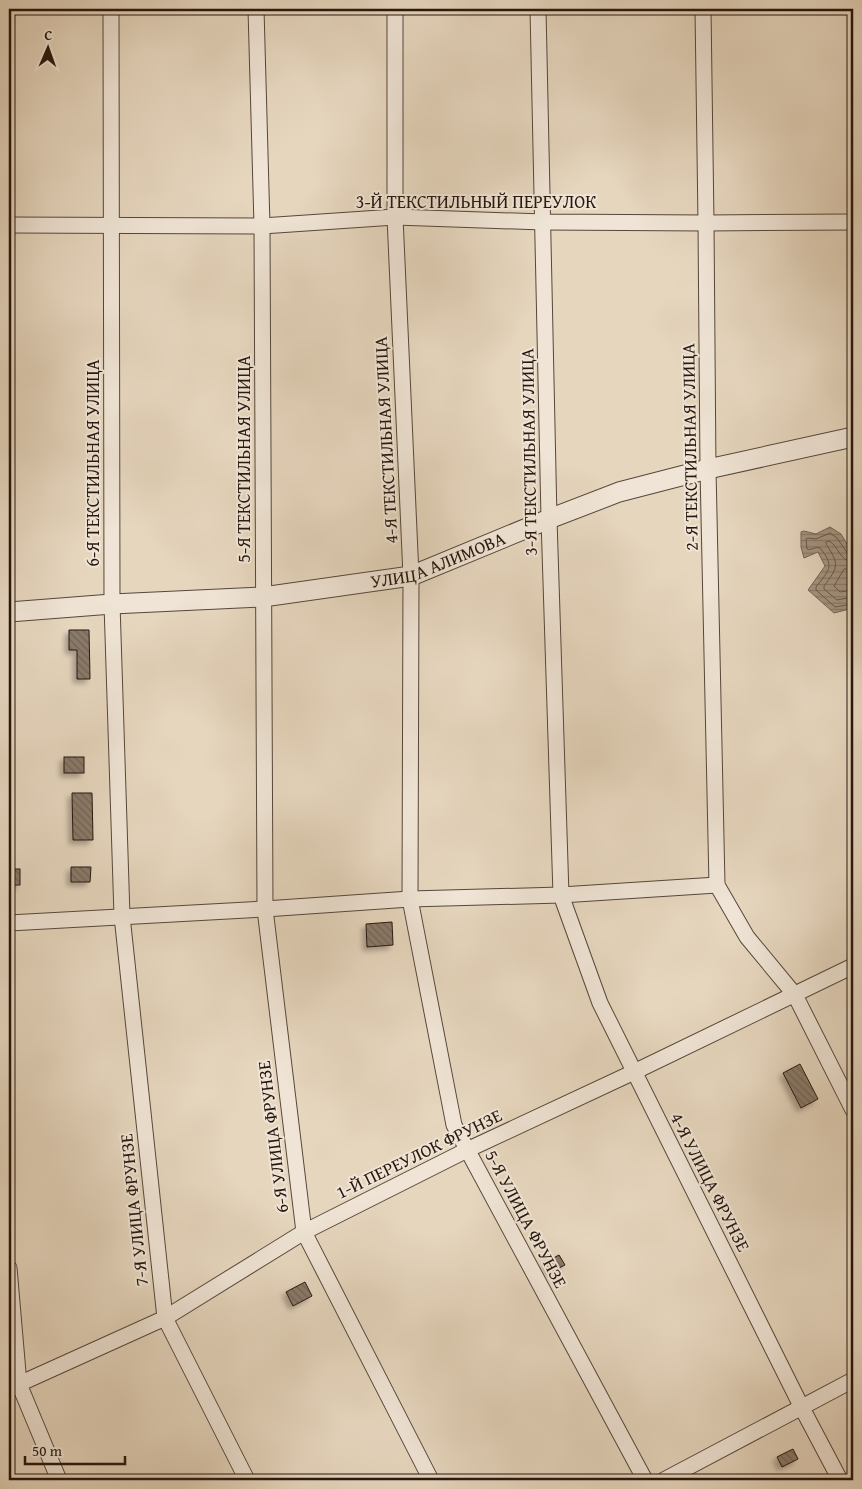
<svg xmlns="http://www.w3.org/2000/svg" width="862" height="1489" font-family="'Gentium Book Plus',serif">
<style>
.water{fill:url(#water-rules);stroke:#726354}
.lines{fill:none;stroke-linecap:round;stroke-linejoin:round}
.shore{stroke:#665648;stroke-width:1}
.building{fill:url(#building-back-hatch);stroke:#26170e;filter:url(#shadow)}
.minor-casing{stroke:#56473a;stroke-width:17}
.tertiary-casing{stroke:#56473a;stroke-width:21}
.minor{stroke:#efe4d5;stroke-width:15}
.tertiary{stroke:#efe4d5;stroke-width:19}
.labels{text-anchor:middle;stroke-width:4;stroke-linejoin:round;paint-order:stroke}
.street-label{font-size:18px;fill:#26170e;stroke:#efe4d5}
</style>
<defs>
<pattern id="water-rules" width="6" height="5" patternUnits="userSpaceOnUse" patternTransform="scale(1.25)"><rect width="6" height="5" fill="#a59582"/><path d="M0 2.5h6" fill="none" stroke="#867969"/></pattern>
<pattern id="building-back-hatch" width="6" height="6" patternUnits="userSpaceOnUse" patternTransform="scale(1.25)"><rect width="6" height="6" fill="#8a7a6a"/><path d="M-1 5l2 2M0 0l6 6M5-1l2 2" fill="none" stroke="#716356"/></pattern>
<filter id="shadow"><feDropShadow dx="-4" dy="4" stdDeviation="2.5" flood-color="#0004"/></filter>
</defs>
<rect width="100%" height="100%" fill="#e6d6be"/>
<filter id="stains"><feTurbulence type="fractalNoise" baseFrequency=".004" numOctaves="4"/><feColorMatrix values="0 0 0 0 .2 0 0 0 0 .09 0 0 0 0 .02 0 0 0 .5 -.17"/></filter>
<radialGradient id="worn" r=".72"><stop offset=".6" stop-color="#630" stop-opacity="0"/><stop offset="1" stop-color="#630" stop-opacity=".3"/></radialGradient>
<polygon class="water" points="830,527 841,534 853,554 853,608 834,613 808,590 825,566 818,552 804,558 801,547 801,532 804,531 816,534"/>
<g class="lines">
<g class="shore">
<path d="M853 555 848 554 837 538 830 533 816 539 808 538 806 539 807 549C811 551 815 546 820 548 836 567 828 571 816 587V590L835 607 853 604"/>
<path d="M853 562C839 561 839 546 829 541L826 542V544C840 565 838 567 824 586V589L837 600 853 597"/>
<polyline points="853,569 844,569 834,586 840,592 853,590"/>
</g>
</g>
<g class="building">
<polygon points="69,630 89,630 90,679 77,679 77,650 69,650"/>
<rect x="64" y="757" width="20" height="16"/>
<polygon points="72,793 92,793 93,840 73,840"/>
<polygon points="71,867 91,867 90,882 71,882"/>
<rect x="9" y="869" width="11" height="16"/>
<polygon points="392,922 393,945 367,947 366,924"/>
<polygon points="800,1064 818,1099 801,1108 783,1073"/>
<polygon points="559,1255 565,1265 551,1272 546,1262"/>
<polygon points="305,1282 312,1296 293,1306 286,1292"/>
<polygon points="793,1449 798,1459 782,1467 777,1457"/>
</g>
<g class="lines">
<defs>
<g id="minor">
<polyline points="111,9 112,604 122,916 165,1318 247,1480"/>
<polyline points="256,9 262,226 265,909 304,1232 431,1480"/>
<polyline points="395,9 395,217 411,576 410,899 454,1125 645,1480"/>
<polyline points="538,9 549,519 561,895 600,1003 802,1408 840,1480"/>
<polyline points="703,9 706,223 708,469 717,885 747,937 795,995 853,1110"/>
<polyline points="9,225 262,226 395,217 543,222 706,223 853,222"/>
<polyline points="9,923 265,909 410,899 561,895 717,885"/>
<polyline points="9,1268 19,1384 59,1480"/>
<polyline points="9,1390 19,1384 165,1318 304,1232 467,1150 634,1072 853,966"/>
<polyline points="664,1480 853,1380"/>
</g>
<g id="tertiary">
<path id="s1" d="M9 612 112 604 263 597 411 576 549 519 619 492 708 469 853 437"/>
</g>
</defs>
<use href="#minor" class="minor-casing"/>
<use href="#tertiary" class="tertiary-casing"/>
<use href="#minor" class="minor"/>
<use href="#tertiary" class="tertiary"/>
</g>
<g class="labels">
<g class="street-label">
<text x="476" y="208">3-Й ТЕКСТИЛЬНЫЙ ПЕРЕУЛОК</text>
<text transform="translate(386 440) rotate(-93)" y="6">4-Я ТЕКСТИЛЬНАЯ УЛИЦА</text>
<text transform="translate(690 447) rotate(-91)" y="6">2-Я ТЕКСТИЛЬНАЯ УЛИЦА</text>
<text transform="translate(529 452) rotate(-91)" y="6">3-Я ТЕКСТИЛЬНАЯ УЛИЦА</text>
<text transform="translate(244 459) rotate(-90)" y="6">5-Я ТЕКСТИЛЬНАЯ УЛИЦА</text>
<text transform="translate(93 463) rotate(-90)" y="6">6-Я ТЕКСТИЛЬНАЯ УЛИЦА</text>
<text dy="6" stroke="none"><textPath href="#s1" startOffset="434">УЛИЦА АЛИМОВА</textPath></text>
<text transform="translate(273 1137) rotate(-97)" y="6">6-Я УЛИЦА ФРУНЗЕ</text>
<text transform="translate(419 1154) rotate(-26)" y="6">1-Й ПЕРЕУЛОК ФРУНЗЕ</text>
<text transform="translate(710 1182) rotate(63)" y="6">4-Я УЛИЦА ФРУНЗЕ</text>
<text transform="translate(134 1210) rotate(-96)" y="6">7-Я УЛИЦА ФРУНЗЕ</text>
<text transform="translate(526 1219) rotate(62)" y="6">5-Я УЛИЦА ФРУНЗЕ</text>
</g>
</g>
<rect width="862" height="1489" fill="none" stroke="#e6d6be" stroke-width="30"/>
<rect x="10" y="10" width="842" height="1469" fill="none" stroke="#26170e" stroke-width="2.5"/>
<rect x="15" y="15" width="832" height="1459" fill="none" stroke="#26170e"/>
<g transform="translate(48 48) rotate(2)" stroke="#efe4d5" stroke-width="4" paint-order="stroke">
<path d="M0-4L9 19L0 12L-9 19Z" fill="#26170e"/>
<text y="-8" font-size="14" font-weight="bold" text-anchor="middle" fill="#26170e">С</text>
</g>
<path d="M25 1456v8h100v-8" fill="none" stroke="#26170e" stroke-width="2.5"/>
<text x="32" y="1456" font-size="15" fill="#26170e" stroke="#efe4d5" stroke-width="4" paint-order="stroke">50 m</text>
<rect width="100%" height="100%" filter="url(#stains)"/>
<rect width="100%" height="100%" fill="url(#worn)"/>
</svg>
